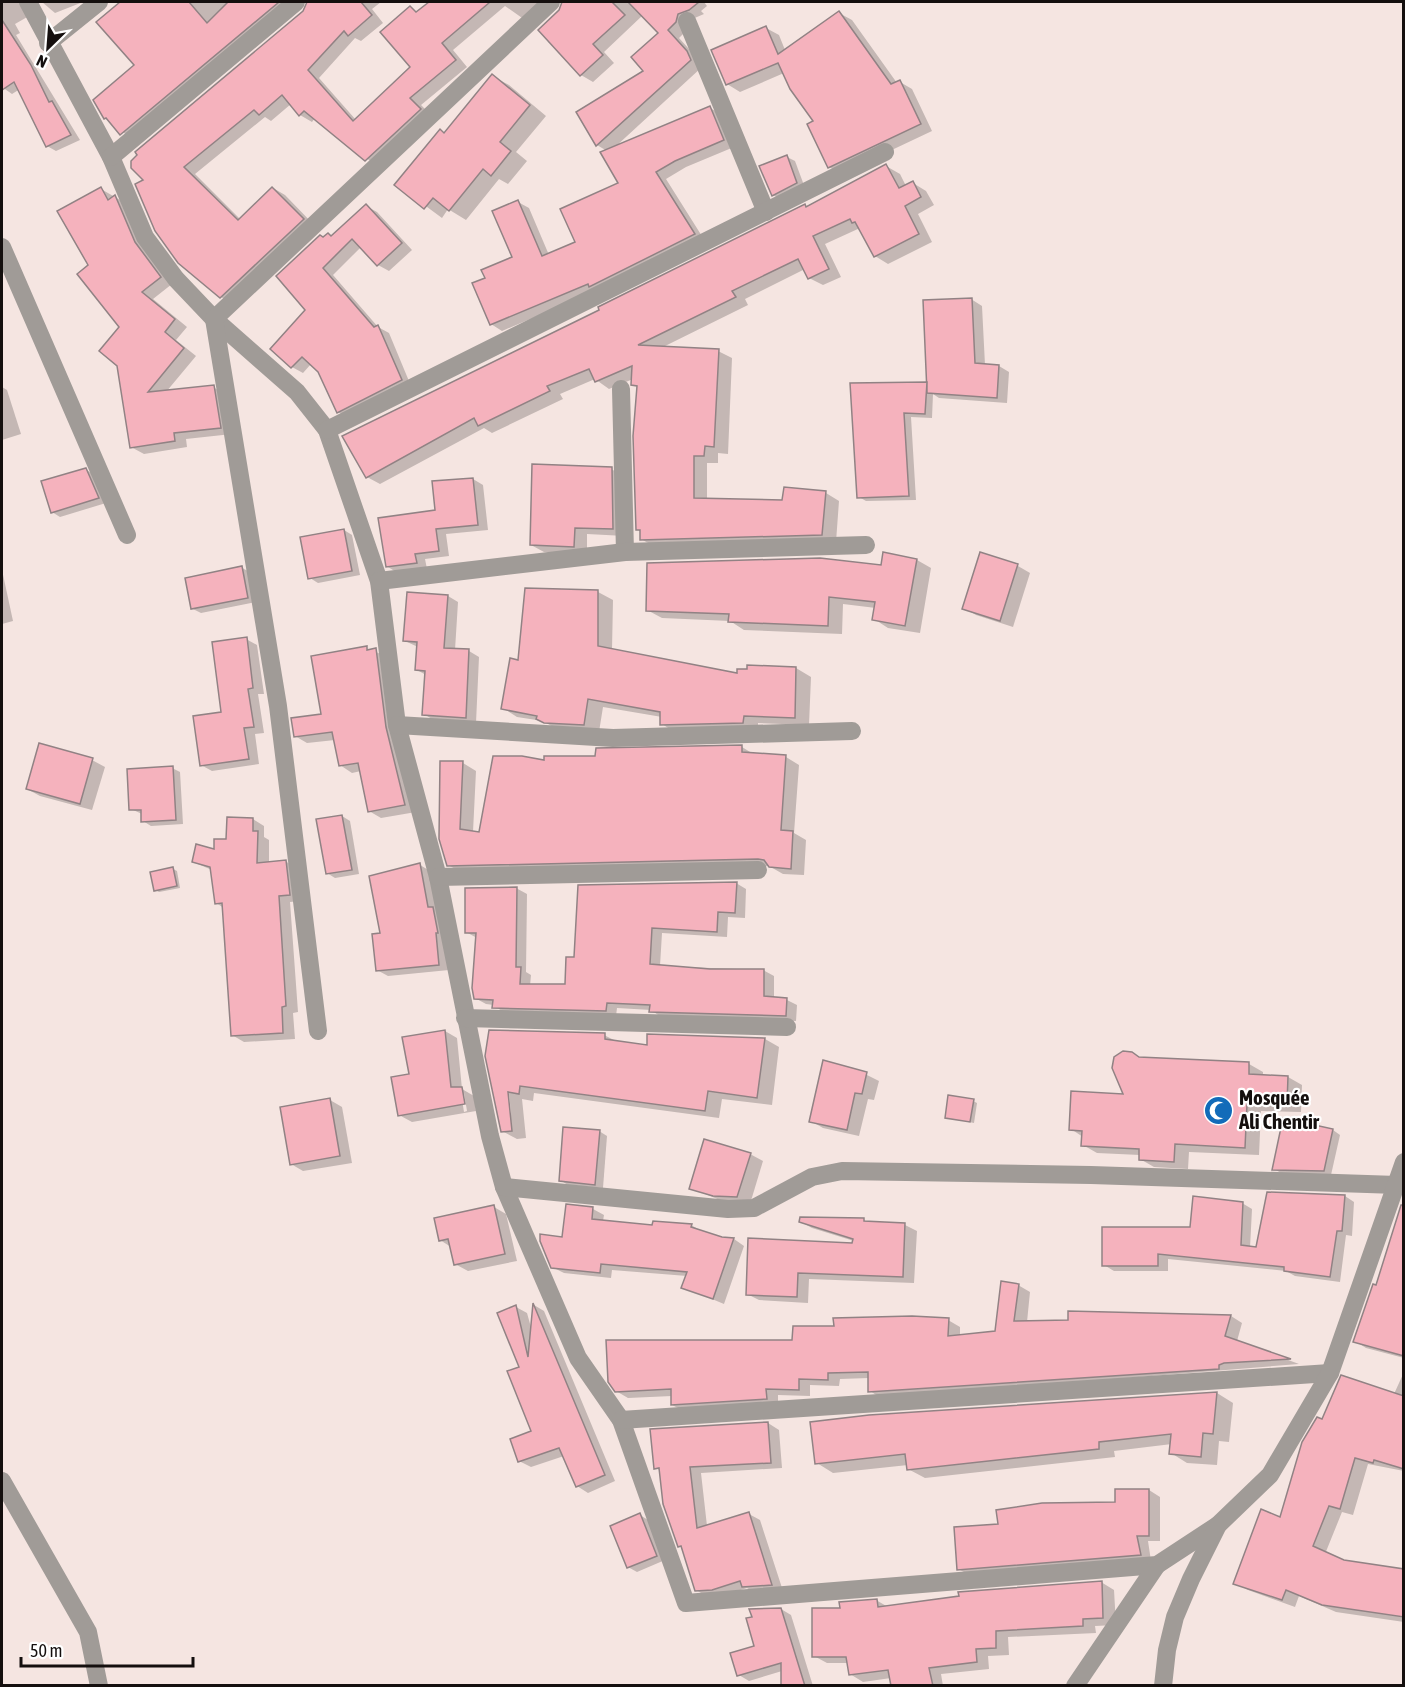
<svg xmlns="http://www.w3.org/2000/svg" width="1405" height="1687" font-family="'Asap Condensed',sans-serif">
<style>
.shadow{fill:#0003;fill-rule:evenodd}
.building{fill:#f5b2bd;stroke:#918284;stroke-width:1.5}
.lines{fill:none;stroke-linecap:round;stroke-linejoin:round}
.street{stroke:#a09b97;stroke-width:18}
.labels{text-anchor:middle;stroke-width:4.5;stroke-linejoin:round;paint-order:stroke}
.poi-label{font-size:21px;font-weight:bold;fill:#140f0e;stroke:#fff;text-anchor:start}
</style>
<rect width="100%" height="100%" fill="#f5e5e1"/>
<g class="shadow">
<polygon points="2,2 29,2 29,16 15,24 20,33 16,35 80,140 56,151 47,146 20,89 12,94 2,87"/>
<polygon points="42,2 83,2 55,13"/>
<polygon points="122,2 299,2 133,140 105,118 136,65 99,22"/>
<polygon points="308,2 381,2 372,9 383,23 361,41 355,38 319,78 356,120 412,67 417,13 431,2 548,2 525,20 505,6 453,50 467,67 421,105 432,116 378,167 315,118 312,122 300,115 291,104 271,121 265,117 195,174 241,220 273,188 285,195 315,226 233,304 221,297 145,180 139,155 305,11"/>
<polygon points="563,2 704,2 707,6 701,11 704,14 690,20 688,29 679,38 699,60 702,67 614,148 710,108 721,114 734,147 686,167 666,179 705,241 598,290 502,331 491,324 487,279 514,258 518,202 529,208 549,255 577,243 621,184 607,151 597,145 578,112 646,72 660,33 643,15 604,52 614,63 593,82 581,75 540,30 563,6"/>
<polygon points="839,13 852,20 897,83 900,82 912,89 932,131 841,174 829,167 815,122 784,73 740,92 727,84 766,28 779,35 785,50"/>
<polygon points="492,76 509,85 546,116 516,152 527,161 508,184 499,179 466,220 448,209 442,218 396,184 440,131 445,133"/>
<polygon points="787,157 795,161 805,188 781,200 773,195"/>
<polygon points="886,166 900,174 906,186 913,183 926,191 934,205 918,214 932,242 888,264 875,256 860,228 825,244 841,277 823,285 809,278 805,269 745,299 748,305 661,348 718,351 732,358 728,454 718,453 718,463 707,463 707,500 784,502 826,493 839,501 836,542 655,547 641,539 641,532 637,529 638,387 633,384 633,379 609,389 595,379 560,394 563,399 492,433 484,428 380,484 367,477 601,310"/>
<polygon points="101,189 127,204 172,284 153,299 187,327 176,340 196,356 166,392 213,387 225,394 232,434 186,439 187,447 144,454 131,447 121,327 90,266"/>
<polygon points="366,206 377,212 412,250 389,271 378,265 361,247 333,275 378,327 389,333 411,386 348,418 338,412 320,371 311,364 303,373 292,367 324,238 332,237"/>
<polygon points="971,299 982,306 985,365 999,366 1009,372 1007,403 939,398 933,394 932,418 911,417 916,500 866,501 859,497 851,384 928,384"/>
<polygon points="2,387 7,390 21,434 2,440"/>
<polygon points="85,469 93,474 106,503 60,517 52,512"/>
<polygon points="611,469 624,476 625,536 587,534 587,553 544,552 531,545"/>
<polygon points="473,479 483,485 488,530 446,534 449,556 425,559 427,569 398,573 388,567 437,512"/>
<polygon points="344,530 352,535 360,575 318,583 310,578"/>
<polygon points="981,554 1018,566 1030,573 1013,627 976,615 964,608"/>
<polygon points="917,560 931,568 920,633 888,628 874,619 876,608 843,604 842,634 744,630 730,621 662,618 647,610"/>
<polygon points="242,568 250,572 256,602 201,613 193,609"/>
<polygon points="2,570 13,621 2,624"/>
<polygon points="598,592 613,600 612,650 738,674 748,671 748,666 796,668 811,677 809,725 758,723 758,731 676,733 662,724 662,717 603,707 599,732 553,727 543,721 517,717 503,708 519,661"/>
<polygon points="448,596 458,602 455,650 469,651 479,657 476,723 435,721 424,714 426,675 417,670 418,647 405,641"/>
<polygon points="246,639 257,645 264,694 258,694 264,733 255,734 259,764 212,771 201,765 223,713"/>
<polygon points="366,648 388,657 416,812 381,818 369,811 361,771 352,773 340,765 335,740 307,743 295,736 323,716"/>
<polygon points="742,747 755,755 786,757 799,765 794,833 806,840 804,875 783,874 769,866 461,872 448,865 463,763 476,771 473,832 480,833 546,762"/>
<polygon points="92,760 105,767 92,810 40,796 27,789"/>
<polygon points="172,768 180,772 183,824 151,826 143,821 142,814 131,809"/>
<polygon points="342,816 350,821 359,874 335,878 327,873"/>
<polygon points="253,819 264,826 264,837 269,840 269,864 285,861 297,868 301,901 290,902 298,1012 293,1013 295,1039 244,1042 232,1035 224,908 216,903 212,870 193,862 215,851"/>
<polygon points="420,865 430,871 449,970 388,976 377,970 382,935"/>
<polygon points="173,869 177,871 180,888 159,892 155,890"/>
<polygon points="736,883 746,889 745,918 728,917 727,937 662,933 660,966 763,970 774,976 774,999 787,1000 797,1005 796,1021 661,1017 651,1010 617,1008 616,1016 504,1013 494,1005 486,1004 475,998 477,938 466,932 516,888 527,894 526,972 531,975 530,986 566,986 576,959"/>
<path d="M445 1031 457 1038 462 1089 474 1096 476 1111 412 1122 399 1115 411 1075ZM461 1093H464L467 1111 464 1112Z"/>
<path d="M604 1035 618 1042 648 1046 649 1036 765 1039 779 1047 772 1105 722 1099 719 1118 534 1093 533 1101 522 1099 526 1138 517 1139 502 1131 487 1056ZM508 1084 511 1113 510 1114 506 1085Z"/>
<polygon points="1140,1059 1249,1064 1263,1072 1263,1076 1288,1077 1302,1085 1301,1112 1261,1111 1259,1155 1189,1152 1188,1169 1154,1167 1140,1159 1140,1155 1097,1153 1083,1145 1083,1137 1071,1129 1125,1096"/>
<polygon points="824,1061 853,1068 879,1081 874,1100 868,1099 859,1136 823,1128 811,1121"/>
<polygon points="330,1100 342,1107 352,1163 303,1171 291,1164"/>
<polygon points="973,1101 977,1103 974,1123 946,1117"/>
<polygon points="1333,1130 1340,1135 1331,1175 1281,1173 1274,1169"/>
<polygon points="599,1131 607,1136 603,1188 568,1185 560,1180"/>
<polygon points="750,1154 763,1161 750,1204 727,1203 691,1188"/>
<polygon points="1345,1196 1354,1202 1352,1236 1346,1235 1340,1282 1295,1276 1286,1271 1168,1259 1168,1271 1114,1271 1104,1265 1191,1229 1242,1203 1252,1209 1250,1248 1257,1249"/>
<polygon points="1404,1205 1404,1358 1366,1348 1355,1341 1377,1287"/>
<polygon points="494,1207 506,1214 517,1261 468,1271 455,1264 451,1247 440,1240"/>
<polygon points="593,1209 604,1215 603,1221 654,1227 691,1225 703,1232 722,1239 734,1239 744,1246 724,1304 683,1287 687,1276 612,1270 611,1278 564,1273 552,1267 564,1238"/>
<polygon points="864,1220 869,1223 905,1225 917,1231 914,1283 809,1279 808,1303 759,1300 747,1294 854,1245 854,1241 812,1228 801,1222"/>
<polygon points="1018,1285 1030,1292 1027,1322 1070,1322 1070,1313 1231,1316 1242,1323 1237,1341 1299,1364 881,1398 870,1391 869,1378 840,1379 839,1386 810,1385 810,1396 778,1395 778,1405 684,1411 672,1405 672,1396 628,1398 616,1391 835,1328 948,1320 960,1327 960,1336 996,1332"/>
<polygon points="534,1305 544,1311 615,1481 588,1493 577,1486 564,1456 531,1467 519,1461 533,1432 521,1367 516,1307 527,1313 532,1331"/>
<polygon points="1404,1372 1404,1471 1368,1464 1353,1515 1342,1512 1325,1554 1344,1562 1404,1571 1404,1622 1336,1612 1299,1596 1295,1607 1248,1590 1235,1583 1281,1519 1323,1421 1394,1394"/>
<polygon points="1217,1393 1233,1403 1229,1442 1219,1441 1217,1465 1187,1463 1171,1453 1172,1444 1114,1451 1115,1457 925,1478 908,1469 908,1465 833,1473 817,1463"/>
<polygon points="768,1423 779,1430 782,1468 701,1473 707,1526 749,1514 760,1520 783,1591 755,1593 747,1588 725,1595 708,1597 696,1590 683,1548 679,1546 661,1471 656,1468"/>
<polygon points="1149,1490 1160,1497 1160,1541 1148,1541 1151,1561 970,1575 958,1569 1000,1525 1116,1504"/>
<polygon points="640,1515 648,1520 665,1560 637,1572 628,1567"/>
<polygon points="1101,1582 1114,1590 1116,1625 1095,1626 1096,1633 1008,1637 1009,1655 988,1656 989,1669 941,1674 943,1686 893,1686 891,1678 863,1682 850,1674 849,1663 827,1663 814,1656 841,1609 876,1600 888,1607"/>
<polygon points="781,1609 791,1615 813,1686 783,1686 782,1671 749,1681 739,1675"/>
</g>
<g class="building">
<polygon points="120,2 189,2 207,23 228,2 279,2 120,135 106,118 104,119 93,100 134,65 96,22"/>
<polygon points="307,2 361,2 372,15 348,36 344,31 308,70 353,121 410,67 380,32 410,6 416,12 429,2 490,2 442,43 456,60 410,98 421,109 365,161 304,111 299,116 282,95 259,115 254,110 184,167 238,220 272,187 304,219 220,298 178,263 155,231 135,184 143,180 131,168 131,161 137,155 135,152 303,11"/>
<polygon points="562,2 612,2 625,15 593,44 603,55 580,76 538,30 559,10"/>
<polygon points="628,2 699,2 689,10 678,14 676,22 668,30 687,51 691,60 596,146 576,112 643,71 631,57 658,33"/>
<polygon points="839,11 891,84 900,80 921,124 828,168 807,124 813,121 790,89 778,63 726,85 711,50 766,26 778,54"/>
<polygon points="2,20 31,65 49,102 52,101 71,135 46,147 14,82 2,90"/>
<polygon points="492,74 530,105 500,142 511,151 491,176 483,169 449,211 433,198 424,209 394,185 440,129 444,133"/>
<polygon points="710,106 724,140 675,161 656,172 695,234 589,287 588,284 490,325 472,283 485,278 481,270 512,257 492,211 518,200 542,256 575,242 560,209 618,183 600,152"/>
<polygon points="787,155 797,183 772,196 759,166"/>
<polygon points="886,164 899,188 913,181 921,197 905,206 919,234 874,257 855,222 852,223 850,219 813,236 829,269 808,279 798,259 732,291 736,297 638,345 719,349 714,447 705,446 704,456 694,456 694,498 782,500 784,487 826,491 822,535 640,540 640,530 636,530 633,436 637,386 631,385 632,366 595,382 589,369 547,386 550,391 478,426 474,418 366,478 342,436 599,310 598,307 805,204 806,207"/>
<polygon points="101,187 108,200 115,195 135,242 161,277 142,292 175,319 165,332 184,348 148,392 214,385 221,428 174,433 175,441 130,448 117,366 99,351 119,327 77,274 88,265 57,211"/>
<polygon points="366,204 402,243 377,266 352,239 323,268 374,327 378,325 402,380 337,413 318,372 302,357 291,368 270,349 305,310 276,276 320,235 323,237 328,233 331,236"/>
<polygon points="972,298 975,363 999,365 997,398 927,393 923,300"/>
<polygon points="927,382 925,414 904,413 909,496 857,498 850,383"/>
<polygon points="532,464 612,467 613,529 575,528 574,547 530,545"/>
<polygon points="86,468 99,498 51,513 41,481"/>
<polygon points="473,478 478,525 436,529 439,551 415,554 417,563 386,567 378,518 435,510 432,481"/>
<polygon points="344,529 352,571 308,579 300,537"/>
<polygon points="883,552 917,559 905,626 872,620 875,602 829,597 828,626 728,622 729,614 646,611 647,563 820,558 881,565"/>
<polygon points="980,552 1018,564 1000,621 962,609"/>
<polygon points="242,566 248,598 191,609 185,578"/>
<polygon points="525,588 598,590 598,646 737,673 737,669 747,669 747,665 796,667 795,718 744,716 743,723 660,725 660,712 588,699 584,725 544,723 536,719 537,716 501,709 510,658 518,660"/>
<polygon points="407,592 448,595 444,648 469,649 466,718 422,715 425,671 415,670 417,642 403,641"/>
<polygon points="247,637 253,688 248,689 254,727 244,728 249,759 200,766 193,716 221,712 212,642"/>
<polygon points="367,646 367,650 376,648 386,727 405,805 368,812 358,763 339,766 332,732 294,737 291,718 321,714 311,656"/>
<polygon points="39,743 93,758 80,804 26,789"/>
<polygon points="742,745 742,752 786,755 781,830 793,831 791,869 769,867 764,860 758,859 447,866 439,839 440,761 463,761 460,829 479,832 493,756 522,756 544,760 544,756 595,756 596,748"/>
<polygon points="173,766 176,820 141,822 141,810 129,810 127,769"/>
<polygon points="342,815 352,870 326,874 316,819"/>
<polygon points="227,817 253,818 253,831 258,831 257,863 286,860 290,895 279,896 286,1006 282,1007 283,1033 231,1036 222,903 215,904 210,867 192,862 196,844 214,849 214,839 226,839"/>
<polygon points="420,863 428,907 433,907 438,933 436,933 439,965 376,971 372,934 380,933 369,876"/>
<polygon points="173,867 177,886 154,891 150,872"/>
<polygon points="737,882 735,913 718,912 717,932 652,928 650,964 710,969 764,969 764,996 787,998 786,1016 649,1012 650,1005 607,1003 606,1011 492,1008 493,1000 474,999 472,988 476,933 465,933 465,888 517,887 516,967 521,967 520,984 565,984 566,957 574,957 578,885"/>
<polygon points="445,1030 451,1087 462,1087 465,1104 398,1116 391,1077 409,1074 402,1037"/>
<polygon points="489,1030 605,1033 605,1039 647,1045 647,1034 765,1038 757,1098 708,1091 705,1111 520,1086 519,1094 508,1092 512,1131 501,1132 485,1056"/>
<polygon points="1123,1051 1132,1052 1139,1057 1249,1062 1249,1074 1288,1076 1287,1105 1247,1104 1245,1148 1175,1144 1174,1162 1139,1160 1139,1149 1081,1146 1082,1131 1069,1130 1071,1091 1123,1094 1112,1068 1114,1057"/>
<polygon points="823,1060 867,1072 862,1094 855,1093 847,1130 809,1122"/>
<polygon points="948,1095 974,1099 970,1122 945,1118"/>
<polygon points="330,1098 340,1156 290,1165 280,1107"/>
<polygon points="1283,1118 1333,1129 1324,1171 1272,1170"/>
<polygon points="563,1127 600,1130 595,1185 559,1181"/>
<polygon points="704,1139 751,1153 737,1197 713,1196 689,1189"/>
<polygon points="1267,1192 1345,1195 1342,1231 1337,1231 1330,1277 1284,1271 1284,1267 1158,1254 1158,1266 1102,1266 1102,1227 1190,1227 1193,1196 1243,1202 1241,1245 1256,1247"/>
<polygon points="566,1204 593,1207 592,1219 652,1225 653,1221 692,1224 691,1227 722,1237 734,1238 713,1299 681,1288 687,1272 601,1264 600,1273 551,1268 540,1241 540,1234 562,1237"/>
<polygon points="494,1205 505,1254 454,1265 448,1239 439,1241 434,1218"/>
<polygon points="1401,1205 1404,1205 1404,1356 1353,1342 1373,1284 1376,1285"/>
<polygon points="800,1217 864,1218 864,1221 905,1223 903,1277 798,1273 797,1297 746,1295 748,1238 852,1243 853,1239 799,1222"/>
<polygon points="1001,1281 1019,1284 1014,1321 1068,1320 1068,1311 1231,1315 1225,1336 1291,1359 1224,1363 1219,1365 1219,1369 868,1392 868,1372 828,1373 828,1380 799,1379 799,1390 766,1389 767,1399 671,1405 671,1389 615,1392 608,1382 606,1340 792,1340 793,1326 834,1326 833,1318 912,1316 949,1318 948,1336 995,1331"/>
<polygon points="533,1303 605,1475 576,1487 559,1448 518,1462 510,1439 531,1431 507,1371 519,1367 497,1313 516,1305 528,1357"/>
<polygon points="1341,1375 1404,1396 1404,1469 1374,1460 1373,1463 1355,1458 1340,1509 1329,1506 1313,1546 1344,1560 1404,1569 1404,1617 1322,1605 1286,1590 1282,1600 1233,1584 1261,1509 1280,1517 1302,1442 1317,1417 1322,1419"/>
<polygon points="1217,1392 1213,1434 1203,1433 1201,1457 1169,1454 1171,1434 1099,1442 1099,1449 907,1470 905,1454 815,1464 810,1422 869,1415"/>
<polygon points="768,1422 771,1463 690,1467 697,1528 749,1512 772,1585 742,1587 740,1581 712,1590 695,1591 681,1546 678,1547 663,1504 659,1468 654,1469 650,1429"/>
<polygon points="1115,1489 1149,1489 1149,1536 1137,1536 1141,1555 957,1570 954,1527 998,1524 996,1510 1042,1503 1115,1502"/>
<polygon points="640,1513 657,1556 627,1568 610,1526"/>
<polygon points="1102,1581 1103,1618 1083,1619 1083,1626 996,1631 996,1648 976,1649 977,1662 929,1668 933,1686 891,1686 888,1670 849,1675 846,1657 812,1657 812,1608 840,1608 839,1602 877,1599 878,1607 959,1596 958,1592"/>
<polygon points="781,1608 805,1686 781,1686 781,1663 737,1676 730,1653 754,1646 746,1618 752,1617 749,1609"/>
</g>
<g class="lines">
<g class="street">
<polyline points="28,2 111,157 145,237 176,279 214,319 297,392 327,430 379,581 397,725 438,877 490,1136 504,1187 578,1358 621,1420 686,1603 1157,1565 1218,1525"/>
<polyline points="687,21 766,212"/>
<polyline points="48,43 99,2"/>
<polyline points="111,157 296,2"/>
<polyline points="2,247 127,535"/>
<polyline points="621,389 625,552"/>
<polyline points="327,430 885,152"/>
<polyline points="379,581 625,552 866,545"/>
<polyline points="397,725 613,738 852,731"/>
<polyline points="438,877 758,870"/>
<polyline points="465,1018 787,1027"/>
<polyline points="318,1031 278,706 214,319 551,2"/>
<polyline points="504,1187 728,1209 754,1208 812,1177 842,1171 1091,1175 1397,1185"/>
<polyline points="621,1420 1330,1373"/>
<polyline points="2,1481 88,1632 99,1686"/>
<polyline points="1075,1686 1157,1565"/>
<polyline points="1163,1686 1167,1650 1175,1617 1191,1579 1218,1525 1270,1475 1330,1373 1404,1162"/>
</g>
</g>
<defs>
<symbol id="mosque-disc" viewBox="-11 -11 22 22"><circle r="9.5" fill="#126bb9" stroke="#fff"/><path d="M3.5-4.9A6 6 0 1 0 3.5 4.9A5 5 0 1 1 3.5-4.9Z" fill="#fff"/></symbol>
</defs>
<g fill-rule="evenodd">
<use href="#mosque-disc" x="1202" y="1094" width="33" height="33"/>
</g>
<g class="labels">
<g class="poi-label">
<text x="1239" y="1105">Mosquée<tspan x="1239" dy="24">Ali Chentir</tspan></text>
</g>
</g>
<rect width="1405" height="1687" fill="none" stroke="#140f0e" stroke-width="6"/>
<g transform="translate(48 48) rotate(205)" stroke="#ffffff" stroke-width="4.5" paint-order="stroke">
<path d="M0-4.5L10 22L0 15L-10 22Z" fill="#140f0e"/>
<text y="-9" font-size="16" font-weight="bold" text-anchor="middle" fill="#140f0e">N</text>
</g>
<path d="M21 1657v9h172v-9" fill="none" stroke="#140f0e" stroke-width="3"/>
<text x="30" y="1657" font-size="18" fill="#140f0e" stroke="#ffffff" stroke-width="4.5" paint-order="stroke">50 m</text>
</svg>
